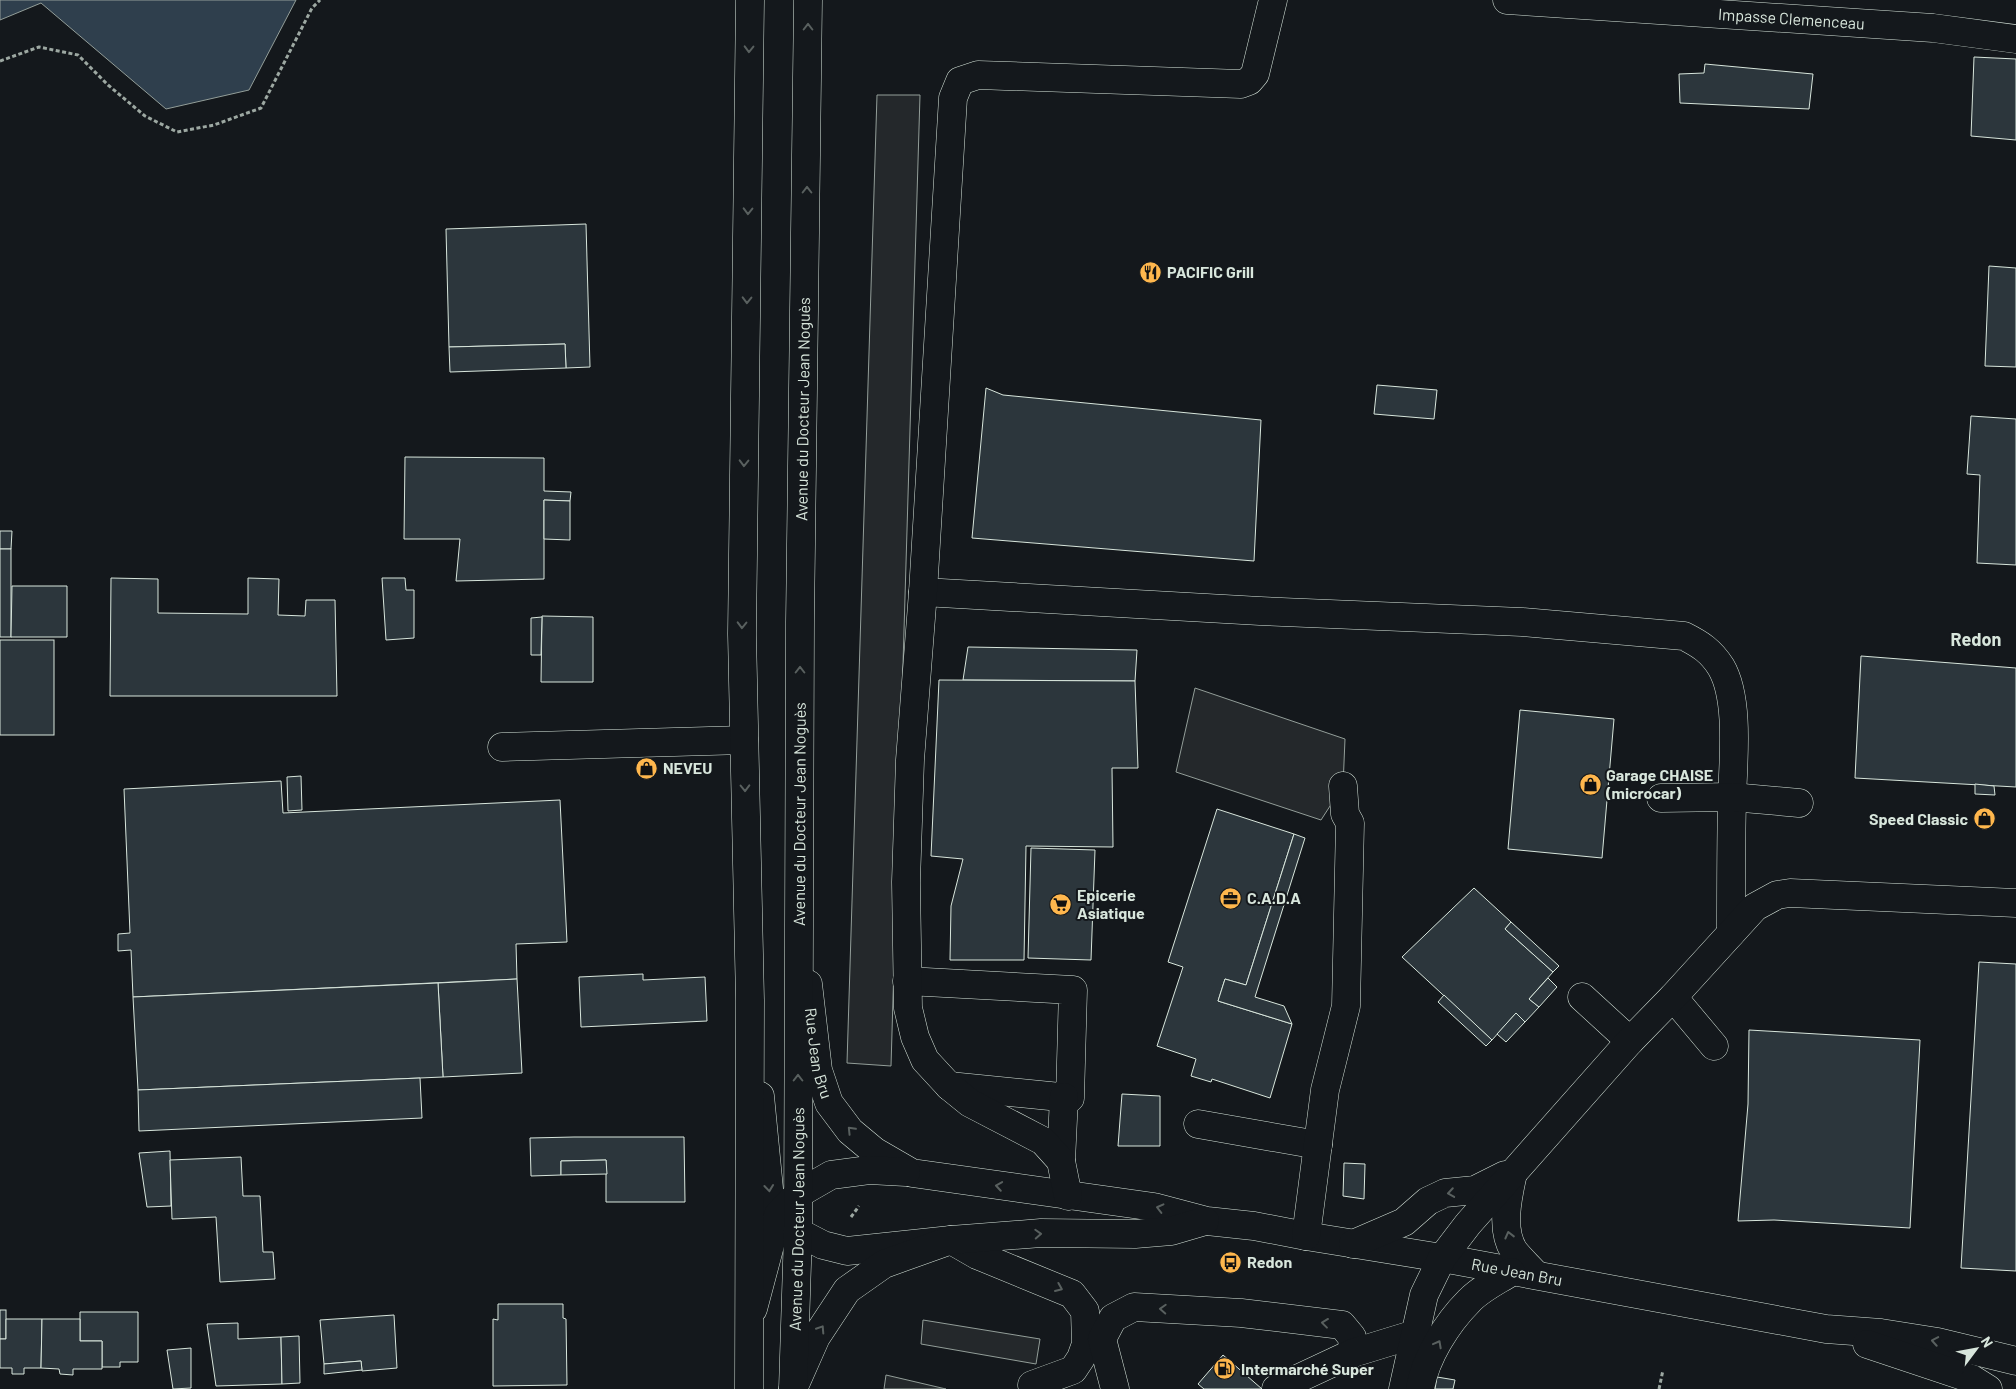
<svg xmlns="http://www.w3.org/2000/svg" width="2016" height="1389" font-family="Barlow,sans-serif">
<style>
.parking{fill:#24282b;stroke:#939e99}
.water{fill:#2f3f4d;stroke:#939e99}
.building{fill:#2c363c;stroke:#d8e6dc}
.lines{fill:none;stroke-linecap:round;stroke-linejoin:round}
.minor-casing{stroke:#d8e6dc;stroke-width:29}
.major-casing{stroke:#d8e6dc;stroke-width:29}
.path{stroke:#9da8a2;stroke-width:3;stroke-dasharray:4 2.5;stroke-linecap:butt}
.minor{stroke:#14181c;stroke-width:28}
.major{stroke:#14181c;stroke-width:28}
.oneway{stroke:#59605f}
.labels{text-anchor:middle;stroke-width:4;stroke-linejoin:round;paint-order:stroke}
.street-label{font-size:16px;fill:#d8e6dc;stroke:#14181c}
.poi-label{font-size:16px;font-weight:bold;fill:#d8e6dc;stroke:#14181c;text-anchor:start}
.neighbourhood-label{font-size:18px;font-weight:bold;fill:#d8e6dc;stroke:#14181c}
</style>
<rect width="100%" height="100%" fill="#14181c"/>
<g class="parking">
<polygon points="877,95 920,95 891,1066 847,1063"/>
<polygon points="1195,688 1345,739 1343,786 1321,820 1176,772"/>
<polygon points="923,1320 1040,1339 1036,1364 921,1344"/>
<polygon points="886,1375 946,1389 884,1389"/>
</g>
<polygon class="water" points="0,0 296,0 249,90 166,109 41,3 0,20"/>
<g class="building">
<polygon points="1974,57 2016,59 2016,140 1971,136"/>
<polygon points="1705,64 1813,74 1809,109 1680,103 1679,74 1704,73"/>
<polygon points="586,224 590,367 566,368 565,344 449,347 446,229"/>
<polygon points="1989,266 2016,268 2016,367 1985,366"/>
<polygon points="565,344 566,368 450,372 449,347"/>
<polygon points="1377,385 1437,390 1434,419 1374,414"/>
<polygon points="986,388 1003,395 1261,420 1254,561 972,538"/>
<polygon points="1971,416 2016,419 2016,565 1977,563 1980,475 1967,474"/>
<polygon points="405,457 544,458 544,491 571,492 570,501 544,500 544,579 456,581 460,539 404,539"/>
<polygon points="544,500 570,501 570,540 544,539"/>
<polygon points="0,531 12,531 11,549 0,549"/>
<rect x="0" y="549" width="11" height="88"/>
<polygon points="111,578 158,579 158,613 248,614 248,578 279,579 278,615 305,616 306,600 335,600 337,696 110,696"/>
<polygon points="382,578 405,578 406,590 414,590 414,638 386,640"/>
<polygon points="12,586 67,586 67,637 11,637"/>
<polygon points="542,616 593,617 593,682 541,682"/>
<polygon points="542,617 541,655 531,655 531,618"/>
<rect x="0" y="640" width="54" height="95"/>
<polygon points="968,647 1137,650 1135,681 963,680"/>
<polygon points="1861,656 2016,668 2016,787 1855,778"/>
<polygon points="939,680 1135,681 1138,768 1112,768 1113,847 1026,846 1024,960 950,960 951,906 963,859 931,856"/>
<polygon points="1520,710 1614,719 1602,858 1508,849"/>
<polygon points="301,776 302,810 288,811 287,777"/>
<polygon points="281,781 283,813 560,800 567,942 516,944 517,979 133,997 131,950 118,951 118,934 130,933 124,789"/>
<polygon points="1975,784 1994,786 1995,795 1975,794"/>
<polygon points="1217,809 1294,834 1246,985 1225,979 1218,1001 1292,1024 1270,1098 1212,1079 1211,1082 1191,1076 1196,1059 1157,1046 1183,967 1168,962"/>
<polygon points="1294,834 1305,838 1255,997 1284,1006 1292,1024 1218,1001 1225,979 1246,985"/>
<polygon points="1031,848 1095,850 1091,960 1028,958"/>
<polygon points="1474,888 1511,922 1505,929 1553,972 1529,999 1539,1007 1525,1022 1516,1013 1492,1040 1402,957"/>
<polygon points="1511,922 1559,966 1553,972 1505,929"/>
<polygon points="1979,962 2016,964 2016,1271 1961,1268"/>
<polygon points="643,974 643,980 705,977 707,1021 581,1027 579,977"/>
<polygon points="1548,978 1557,987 1539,1007 1529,999"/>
<polygon points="517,979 522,1073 443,1077 438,983"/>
<polygon points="438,983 443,1077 138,1090 133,997"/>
<polygon points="1444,995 1492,1040 1486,1046 1438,1002"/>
<polygon points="1516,1013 1525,1022 1506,1042 1497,1034"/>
<polygon points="1749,1030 1920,1040 1910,1228 1774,1220 1738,1221 1748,1104"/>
<polygon points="420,1078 422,1118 139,1131 138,1090"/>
<polygon points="1122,1094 1160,1096 1160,1146 1118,1146"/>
<polygon points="574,1137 684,1137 685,1202 606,1202 606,1160 561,1161 561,1175 531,1176 530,1138"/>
<polygon points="170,1151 171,1206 147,1207 139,1153"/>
<polygon points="241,1157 243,1196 260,1196 263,1252 273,1252 275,1279 220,1282 216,1217 172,1219 170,1160"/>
<polygon points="606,1160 607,1174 561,1175 561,1161"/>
<polygon points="1344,1163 1365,1164 1364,1199 1343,1196"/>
<polygon points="498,1304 563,1304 563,1318 566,1319 567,1385 493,1386 493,1319 498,1320"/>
<rect x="0" y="1310" width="6" height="29"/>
<polygon points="80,1312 138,1312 138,1362 120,1362 120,1367 102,1367 102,1341 80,1341"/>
<polygon points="394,1315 397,1368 362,1371 361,1361 324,1364 320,1320"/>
<polygon points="6,1319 42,1319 41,1368 24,1368 24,1374 12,1374 12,1368 0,1368 0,1339 6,1339"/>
<polygon points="42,1319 80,1319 80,1341 102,1341 102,1369 73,1369 73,1375 60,1374 59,1369 41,1368"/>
<polygon points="238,1323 238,1339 281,1337 282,1384 216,1386 207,1324"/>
<polygon points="299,1336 300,1383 282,1384 281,1337"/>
<polygon points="191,1348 191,1388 173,1389 167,1350"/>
<polygon points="1223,1355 1262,1389 1204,1389 1198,1384"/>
<polygon points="361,1361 362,1370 324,1374 324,1364"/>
<polygon points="1437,1377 1455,1380 1453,1389 1435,1389"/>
</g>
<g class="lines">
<defs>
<g id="minor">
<path id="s1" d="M1507 0 1933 28 2016 39"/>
<path d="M923 592 1260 611 1522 622 1684 636C1700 644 1711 651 1721 667 1740 699 1733 763 1732 799 1731 844 1731 889 1731 933"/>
<polyline points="502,747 744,740"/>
<polyline points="1661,798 1732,797 1799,803"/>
<polyline points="907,981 1073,990 1070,1098 949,1086"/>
<path id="s2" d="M808 984 818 1070 829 1103 850 1131 874 1151 912 1173 1154 1207 1207 1221 1254 1226 1306 1236 1442 1258 1826 1329 1881 1333 1938 1342 2016 1361"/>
<polyline points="1582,997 1630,1041"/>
<polyline points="1673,997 1714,1046"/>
<polyline points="760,1096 770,1199 778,1215 798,1232 823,1245 847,1251 951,1240 977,1255 1072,1294 1085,1311 1086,1344 1081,1358 1073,1370 1032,1385"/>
<polyline points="1198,1124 1318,1145"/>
<polyline points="1061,1161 1064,1097"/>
<path d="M1513 1173C1508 1196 1500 1229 1514 1251 1520 1259 1529 1267 1536 1275"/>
<polyline points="1068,1196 1061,1161 1043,1141 970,1103 949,1086 925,1060 915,1037 908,1008 906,882 910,760 923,592 953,98 960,81 978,75 1241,84 1249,81 1255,74 1273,0"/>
<polyline points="1306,1236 1325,1090 1346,1006 1350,823 1345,814 1343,786"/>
<polyline points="1353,1244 1404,1222 1428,1201 1445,1193 1475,1190 1505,1175"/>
<polyline points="753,1309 778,1215 798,1194 831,1175 869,1170 906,1172"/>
<polyline points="1867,1344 1972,1379 1988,1389"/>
<polyline points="793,1389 816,1337 847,1290 884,1264 951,1240 1041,1233 1135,1234 1171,1231 1205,1221"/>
<polyline points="1115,1389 1102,1339 1113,1318 1134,1307 1241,1313 1342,1325 1352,1337 1353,1353"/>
<polyline points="1276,1389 1353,1353 1415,1334"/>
<polyline points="1403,1389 1424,1295 1442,1258 1468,1224 1630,1041 1673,997 1755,907 1777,895 1790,893 2016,903"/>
<path d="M1420 1389C1425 1358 1447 1323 1469 1301 1480 1289 1497 1281 1511 1272"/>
</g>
<g id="major">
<polyline points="749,1389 750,1000 742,634 750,0"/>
<path id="s3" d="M793 1389 798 1232 800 622 808 0"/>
</g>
</defs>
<use href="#minor" class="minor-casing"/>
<use href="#major" class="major-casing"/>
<g class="path">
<polyline points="0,61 39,47 78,55 108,85 145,116 177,132 214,125 261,108 312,8 320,0"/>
<polyline points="851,1217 859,1206"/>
<polyline points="1659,1389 1663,1370"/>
</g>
<use href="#minor" class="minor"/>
<use href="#major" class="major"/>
</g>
<defs><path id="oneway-chevron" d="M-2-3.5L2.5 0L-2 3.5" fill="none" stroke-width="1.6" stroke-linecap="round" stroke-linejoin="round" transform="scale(1.25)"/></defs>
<g class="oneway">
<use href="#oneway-chevron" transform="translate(808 27) rotate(-90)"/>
<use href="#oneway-chevron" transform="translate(749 49) rotate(91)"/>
<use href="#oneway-chevron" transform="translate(807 190) rotate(-90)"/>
<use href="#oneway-chevron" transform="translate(748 211) rotate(91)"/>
<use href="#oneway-chevron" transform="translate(747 300) rotate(91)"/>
<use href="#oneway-chevron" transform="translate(744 463) rotate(91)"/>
<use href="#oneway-chevron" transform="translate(742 625) rotate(91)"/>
<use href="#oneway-chevron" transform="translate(800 670) rotate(-90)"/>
<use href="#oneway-chevron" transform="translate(745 788) rotate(89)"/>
<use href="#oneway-chevron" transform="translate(798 1078) rotate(-90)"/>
<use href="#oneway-chevron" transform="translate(851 1130) rotate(-134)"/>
<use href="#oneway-chevron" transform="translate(999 1186) rotate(-171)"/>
<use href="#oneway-chevron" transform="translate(769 1188) rotate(84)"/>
<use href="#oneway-chevron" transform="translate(1451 1193) rotate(171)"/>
<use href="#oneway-chevron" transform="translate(1160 1208) rotate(-166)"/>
<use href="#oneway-chevron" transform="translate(1038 1234) rotate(-3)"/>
<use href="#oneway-chevron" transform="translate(1509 1235) rotate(-104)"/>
<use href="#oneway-chevron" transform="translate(1059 1288) rotate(23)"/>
<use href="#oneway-chevron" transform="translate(1163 1309) rotate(-177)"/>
<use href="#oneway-chevron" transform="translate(1325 1323) rotate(-173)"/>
<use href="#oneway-chevron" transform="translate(821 1329) rotate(-57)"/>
<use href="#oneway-chevron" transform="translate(1935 1341) rotate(-170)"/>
<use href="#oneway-chevron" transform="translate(1438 1344) rotate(-62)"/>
</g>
<defs>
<symbol id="restaurant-disc" viewBox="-11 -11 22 22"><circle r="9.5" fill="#ffb74d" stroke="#14181c"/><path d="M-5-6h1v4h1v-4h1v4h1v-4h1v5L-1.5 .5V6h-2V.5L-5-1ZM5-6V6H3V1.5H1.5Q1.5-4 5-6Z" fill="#111"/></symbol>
<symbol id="shop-disc" viewBox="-11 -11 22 22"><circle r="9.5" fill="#ffb74d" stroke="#14181c"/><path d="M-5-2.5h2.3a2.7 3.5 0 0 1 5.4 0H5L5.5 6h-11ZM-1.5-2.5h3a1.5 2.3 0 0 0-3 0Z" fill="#111"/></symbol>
<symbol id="office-disc" viewBox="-11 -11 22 22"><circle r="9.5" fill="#ffb74d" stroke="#14181c"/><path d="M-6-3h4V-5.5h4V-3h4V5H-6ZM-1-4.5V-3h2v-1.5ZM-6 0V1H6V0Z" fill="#111"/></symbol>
<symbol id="supermarket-disc" viewBox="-11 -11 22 22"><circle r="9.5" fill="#ffb74d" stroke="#14181c"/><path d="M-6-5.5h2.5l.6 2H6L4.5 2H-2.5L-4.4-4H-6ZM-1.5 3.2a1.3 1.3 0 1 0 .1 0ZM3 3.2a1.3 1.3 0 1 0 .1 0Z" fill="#111"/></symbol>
<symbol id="bus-disc" viewBox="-11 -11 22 22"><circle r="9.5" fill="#ffb74d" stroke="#14181c"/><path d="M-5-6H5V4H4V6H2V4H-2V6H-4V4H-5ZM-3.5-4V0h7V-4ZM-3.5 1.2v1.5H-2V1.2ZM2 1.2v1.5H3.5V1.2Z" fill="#111"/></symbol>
<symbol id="fuel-disc" viewBox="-11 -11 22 22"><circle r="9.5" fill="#ffb74d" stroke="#14181c"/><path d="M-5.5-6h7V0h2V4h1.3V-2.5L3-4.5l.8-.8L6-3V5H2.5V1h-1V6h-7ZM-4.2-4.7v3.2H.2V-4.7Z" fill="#111"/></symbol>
</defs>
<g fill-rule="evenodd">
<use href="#restaurant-disc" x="1138" y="260" width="25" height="25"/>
<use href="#shop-disc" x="634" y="756" width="25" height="25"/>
<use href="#shop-disc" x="1578" y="772" width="25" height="25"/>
<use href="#shop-disc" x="1972" y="806" width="25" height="25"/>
<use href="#office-disc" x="1218" y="886" width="25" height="25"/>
<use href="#supermarket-disc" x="1048" y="892" width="25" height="25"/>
<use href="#bus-disc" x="1218" y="1250" width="25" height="25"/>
<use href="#fuel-disc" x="1212" y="1356" width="25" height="25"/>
</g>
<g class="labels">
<g class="street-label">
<text dy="6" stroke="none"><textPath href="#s1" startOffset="285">Impasse Clemenceau</textPath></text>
<text dy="6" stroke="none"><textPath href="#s3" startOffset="980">Avenue du Docteur Jean Noguès</textPath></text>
<text dy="6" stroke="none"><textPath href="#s3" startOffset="575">Avenue du Docteur Jean Noguès</textPath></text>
<text dy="6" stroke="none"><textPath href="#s2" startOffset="70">Rue Jean Bru</textPath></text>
<text dy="6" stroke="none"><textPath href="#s3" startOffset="170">Avenue du Docteur Jean Noguès</textPath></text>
<text dy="6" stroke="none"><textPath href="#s2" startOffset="845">Rue Jean Bru</textPath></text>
</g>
<g class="poi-label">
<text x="1167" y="278">PACIFIC Grill</text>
<text x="663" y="774">NEVEU</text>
<text x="1606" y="781">Garage CHAISE<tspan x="1606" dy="18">(microcar)</tspan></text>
<text x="1968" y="825" text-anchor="end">Speed Classic</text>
<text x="1077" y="901">Epicerie<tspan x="1077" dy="18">Asiatique</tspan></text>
<text x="1247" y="904">C.A.D.A</text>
<text x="1247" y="1268">Redon</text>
<text x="1241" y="1375">Intermarché Super</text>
</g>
<g class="neighbourhood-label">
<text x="1976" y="646">Redon</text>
</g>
</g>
<g transform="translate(1976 1349) rotate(58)" stroke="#14181c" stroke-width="4" paint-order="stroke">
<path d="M0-4L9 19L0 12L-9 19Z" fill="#d8e6dc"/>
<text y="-8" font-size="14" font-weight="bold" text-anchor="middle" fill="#d8e6dc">N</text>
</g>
</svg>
